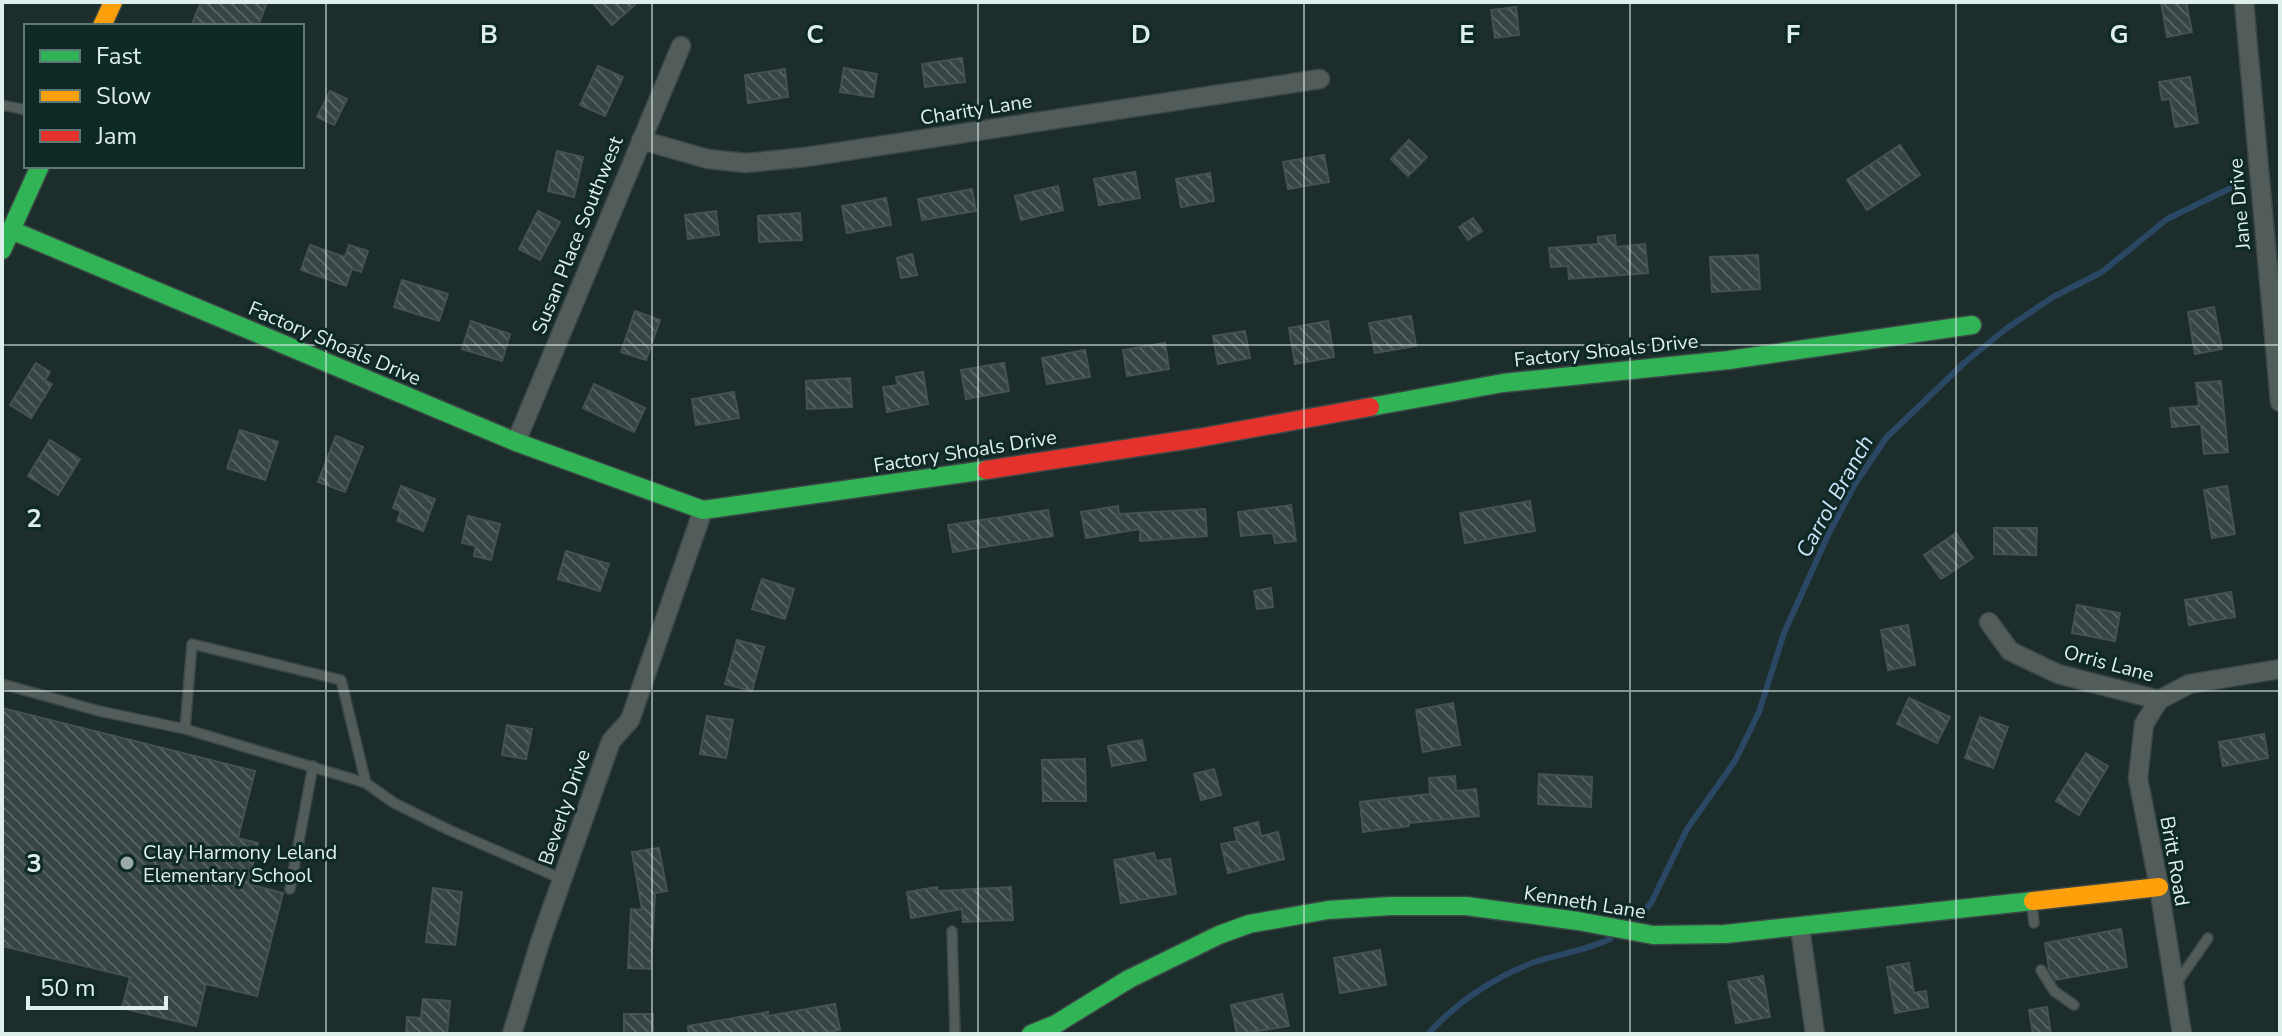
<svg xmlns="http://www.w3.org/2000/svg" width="2282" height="1036" font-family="'Nunito Sans',sans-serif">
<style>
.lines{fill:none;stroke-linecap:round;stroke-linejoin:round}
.stream{stroke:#2a4763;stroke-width:6}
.building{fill:url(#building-back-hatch);stroke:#455253;stroke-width:2}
.lane-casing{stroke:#3b4846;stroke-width:12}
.street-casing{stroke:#3b4846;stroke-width:21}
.fast-casing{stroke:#3b4846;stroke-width:21}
.slow-casing{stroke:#3b4846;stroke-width:21}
.jam-casing{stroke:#3b4846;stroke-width:21}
.lane{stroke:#525d5b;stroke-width:9}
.street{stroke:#525d5b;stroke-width:18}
.fast{stroke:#30b455;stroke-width:18}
.slow{stroke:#ff9f0a;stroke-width:18}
.jam{stroke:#e5322d;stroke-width:18}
.grid{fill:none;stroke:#dfefec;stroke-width:2;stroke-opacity:0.55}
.poi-dot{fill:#9baba8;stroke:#0c2926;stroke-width:3}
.labels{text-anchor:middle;stroke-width:6;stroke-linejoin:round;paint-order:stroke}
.street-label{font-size:20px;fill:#dfefec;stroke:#0c2926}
.poi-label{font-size:20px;fill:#dfefec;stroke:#0c2926;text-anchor:start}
.water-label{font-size:22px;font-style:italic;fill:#cee3f9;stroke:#0c2926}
.grid-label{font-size:26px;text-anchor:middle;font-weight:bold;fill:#dfefec;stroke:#0c2926;stroke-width:6;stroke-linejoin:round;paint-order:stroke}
</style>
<defs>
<pattern id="building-back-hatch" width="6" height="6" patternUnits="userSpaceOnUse" patternTransform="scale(2)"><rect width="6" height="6" fill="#374445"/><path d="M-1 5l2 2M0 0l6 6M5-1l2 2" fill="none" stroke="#545f60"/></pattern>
</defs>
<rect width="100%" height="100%" fill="#1d2d2b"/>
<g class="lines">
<g class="stream">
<polyline points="1638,918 1651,903 1687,829 1735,761 1759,712 1784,633 1829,533 1855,484 1886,438 1964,363 2007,328 2053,297 2102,272 2167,219 2241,183"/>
<path d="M1428 1034C1457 1002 1491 979 1532 963 1558 954 1584 951 1610 939"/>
</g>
</g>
<g class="building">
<polygon points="201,2 267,2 258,26 191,26"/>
<polygon points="592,2 638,2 612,25"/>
<polygon points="2161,2 2186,2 2192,32 2167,37"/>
<polygon points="1516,7 1519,35 1495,38 1491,10"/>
<polygon points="962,58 965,82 925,87 922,64"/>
<polygon points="598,66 623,77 605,116 580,105"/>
<polygon points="844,68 877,74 873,97 840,92"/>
<polygon points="785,69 788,97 748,103 745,75"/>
<polygon points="2190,77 2198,123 2175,127 2170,99 2162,100 2159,82"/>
<polygon points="330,91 347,99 334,125 317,117"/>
<polygon points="1409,140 1427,157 1408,176 1391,159"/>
<polygon points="1900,145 1920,175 1867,210 1847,180"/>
<polygon points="557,151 583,157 574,197 548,191"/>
<polygon points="1324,155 1329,182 1288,189 1283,162"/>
<polygon points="1135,172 1140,198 1099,205 1094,179"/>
<polygon points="1210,173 1214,201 1181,207 1176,179"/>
<polygon points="1058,186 1063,210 1021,220 1015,196"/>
<polygon points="972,189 976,211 922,220 918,199"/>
<polygon points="886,198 891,225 847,233 842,206"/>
<polygon points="538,211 560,222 540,260 519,249"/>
<polygon points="716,211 719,235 688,239 685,215"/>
<polygon points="800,213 802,240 759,242 758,216"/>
<polygon points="1473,218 1482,231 1468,240 1459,227"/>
<polygon points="1615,235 1616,247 1645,244 1648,273 1569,279 1568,266 1551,267 1549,248 1598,244 1598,237"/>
<polygon points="310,245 345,257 349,245 368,251 361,272 352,269 346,286 301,270"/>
<polygon points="912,254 917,275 901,278 897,258"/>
<polygon points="1758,255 1760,289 1712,292 1710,257"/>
<polygon points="402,280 448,294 439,321 394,307"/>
<polygon points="2214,307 2222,349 2195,354 2188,312"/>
<polygon points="635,311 660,320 646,360 621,352"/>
<polygon points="1411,316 1416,346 1375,353 1369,323"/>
<polygon points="471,321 510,334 502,361 462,349"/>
<polygon points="1328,321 1334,357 1295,364 1289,328"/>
<polygon points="1245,331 1250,358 1218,364 1213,336"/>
<polygon points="1165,343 1169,369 1127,376 1123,350"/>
<polygon points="1085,350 1090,377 1047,384 1042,358"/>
<polygon points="36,363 50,372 45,380 52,384 31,418 10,405"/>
<polygon points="1004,363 1009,391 966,399 961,370"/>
<polygon points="923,372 928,404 887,412 883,387 898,385 896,377"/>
<polygon points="850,378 852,407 807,409 806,381"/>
<polygon points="2221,381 2228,452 2204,454 2201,424 2172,427 2170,408 2199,406 2196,383"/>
<polygon points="594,384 645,408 634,432 583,408"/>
<polygon points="734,392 739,418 696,425 692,399"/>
<polygon points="240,430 278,442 265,480 227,468"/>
<polygon points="336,436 363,447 345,492 318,482"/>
<polygon points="50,440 80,459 58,495 28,476"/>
<polygon points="401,486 435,499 423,531 397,521 401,511 393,508"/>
<polygon points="2227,486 2235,534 2212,538 2204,490"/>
<polygon points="1530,501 1535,531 1465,543 1460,513"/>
<polygon points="1291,505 1296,541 1275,543 1273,533 1241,536 1238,512"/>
<polygon points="1118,506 1119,514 1205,509 1207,536 1140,541 1140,529 1086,538 1081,512"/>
<polygon points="1048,510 1053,536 953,552 948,525"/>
<polygon points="468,516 500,524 491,560 474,556 476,546 462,543"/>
<polygon points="1994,528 2037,528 2036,555 1994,554"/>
<polygon points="1956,533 1973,558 1941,579 1924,555"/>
<polygon points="566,551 609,564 600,591 558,579"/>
<polygon points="762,579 794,589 785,619 752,609"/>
<polygon points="1271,588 1273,607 1257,609 1254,591"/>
<polygon points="2231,592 2235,617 2189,625 2185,600"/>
<polygon points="2077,605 2120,613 2115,641 2072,633"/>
<polygon points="1908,625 1915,665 1888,670 1881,630"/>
<polygon points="737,640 764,647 752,691 725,684"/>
<polygon points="1909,698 1950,717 1937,743 1897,724"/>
<polygon points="1453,703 1460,745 1423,752 1416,710"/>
<polygon points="2,708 255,771 238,838 258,843 248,884 283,893 257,996 206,984 196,1026 122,1008 130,977 2,946"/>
<polygon points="707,716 733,720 726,758 700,754"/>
<polygon points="1980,717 2008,727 1993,768 1965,758"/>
<polygon points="507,725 532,729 526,759 502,755"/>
<polygon points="2264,734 2268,758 2223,766 2219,742"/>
<polygon points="1142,740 1146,760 1112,766 1108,746"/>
<polygon points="2086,753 2108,766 2079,815 2056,801"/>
<polygon points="1085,759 1086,801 1043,801 1042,760"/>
<polygon points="1214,769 1221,795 1201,800 1194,774"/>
<polygon points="1539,774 1592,777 1591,807 1538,804"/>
<polygon points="1455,776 1456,791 1476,789 1479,816 1409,823 1409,826 1363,832 1360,802 1430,794 1429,778"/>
<polygon points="1258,822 1261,836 1278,832 1284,859 1228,873 1221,844 1237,841 1234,828"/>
<polygon points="659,848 667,891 655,893 651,969 628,968 631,909 642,910 632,852"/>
<polygon points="1154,853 1156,861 1170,859 1176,894 1121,903 1114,860"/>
<polygon points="937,887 938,891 1011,887 1013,920 963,922 962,909 911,918 907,892"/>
<polygon points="433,888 462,892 455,945 426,942"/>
<polygon points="2121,929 2127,967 2056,980 2049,969 2045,943"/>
<polygon points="1380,950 1386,985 1340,993 1334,958"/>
<polygon points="1909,963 1914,993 1926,991 1928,1007 1895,1013 1887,967"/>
<polygon points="1763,976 1770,1017 1736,1023 1728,982"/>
<polygon points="1282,994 1289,1026 1237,1034 1231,1005"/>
<polygon points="423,999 450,1001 447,1034 406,1034 407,1017 421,1018"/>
<polygon points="835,1004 840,1030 816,1034 689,1034 688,1026 768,1012 768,1016"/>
<polygon points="2047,1007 2051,1034 2033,1034 2029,1010"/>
<rect x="624" y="1014" width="29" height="20"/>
</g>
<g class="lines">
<defs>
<g id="lane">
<polyline points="2,105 26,110"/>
<polyline points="2,684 99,711 185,729"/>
<polyline points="366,783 341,680 192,644 185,729 366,783 394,803 449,830 562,879"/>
<polyline points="290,889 313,766"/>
<polyline points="2032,905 2034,923"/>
<polyline points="952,931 955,1034"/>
<polyline points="2041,970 2054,991 2074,1005"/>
<polyline points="2176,984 2208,938"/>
</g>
<g id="street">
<polyline points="2244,2 2280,402"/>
<polyline points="641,140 708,159 746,163 806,157 1320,79"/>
<polyline points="516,442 681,46"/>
<polyline points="1989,622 2010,651 2058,674 2159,700 2189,684 2280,669"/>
<polyline points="2159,700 2144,724 2138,778 2159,887 2182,1034"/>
<polyline points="1800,928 1815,1034"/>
<polyline points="512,1034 540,942 611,741 630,720 703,510"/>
</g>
<g id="fast">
<polyline points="11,230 516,442 703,510 986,470"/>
<polyline points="2,250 40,166"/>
<polyline points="1370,407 1503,383 1729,360 1972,325"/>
<polyline points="1031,1034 1056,1024 1129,979 1219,935 1249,924 1328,910 1391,906 1466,906 1578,921 1653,935 1725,934 2033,901"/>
</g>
<g id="slow">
<polyline points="102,26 113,2"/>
<polyline points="2033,901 2159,887"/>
</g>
<polyline id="jam" points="986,470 1198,438 1370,407"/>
</defs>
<use href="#lane" class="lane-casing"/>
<use href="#street" class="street-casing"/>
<use href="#fast" class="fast-casing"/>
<use href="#slow" class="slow-casing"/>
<use href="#jam" class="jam-casing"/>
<use href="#lane" class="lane"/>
<use href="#street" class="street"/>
<use href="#fast" class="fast"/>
<use href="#slow" class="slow"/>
<use href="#jam" class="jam"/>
</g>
<path class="grid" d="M326 2V1034M652 2V1034M978 2V1034M1304 2V1034M1630 2V1034M1956 2V1034M2 345H2280M2 691H2280"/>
<circle class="poi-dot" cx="127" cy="863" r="8"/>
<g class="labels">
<g class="street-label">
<text transform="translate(976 109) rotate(-9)" y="7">Charity Lane</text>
<text transform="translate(2239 204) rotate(-95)" y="7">Jane Drive</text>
<text transform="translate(577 235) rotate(-68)" y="7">Susan Place Southwest</text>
<text transform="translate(335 343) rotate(23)" y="7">Factory Shoals Drive</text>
<text transform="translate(1606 350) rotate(-6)" y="7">Factory Shoals Drive</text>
<text transform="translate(965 451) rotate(-9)" y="7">Factory Shoals Drive</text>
<text transform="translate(2109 663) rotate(15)" y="7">Orris Lane</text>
<text transform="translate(564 807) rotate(-71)" y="7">Beverly Drive</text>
<text transform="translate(2175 861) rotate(80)" y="7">Britt Road</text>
<text transform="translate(1585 902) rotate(9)" y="7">Kenneth Lane</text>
</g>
<g class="poi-label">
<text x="143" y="859">Clay Harmony Leland<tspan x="143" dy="23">Elementary School</tspan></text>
</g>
<g class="water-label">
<text transform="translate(1834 496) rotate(-61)" y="8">Carrol Branch</text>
</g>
</g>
<g class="grid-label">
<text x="489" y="43">B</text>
<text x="815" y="43">C</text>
<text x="1141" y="43">D</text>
<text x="1467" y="43">E</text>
<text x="1793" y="43">F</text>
<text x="2119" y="43">G</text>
<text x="34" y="527">2</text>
<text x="34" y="872">3</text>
</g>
<rect width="2282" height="1036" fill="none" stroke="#dfefec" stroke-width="8"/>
<rect x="24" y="24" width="280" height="144" fill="#0c2926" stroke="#607875" stroke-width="2"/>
<rect x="40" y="50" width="40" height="12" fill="#30b455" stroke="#607875" stroke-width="2"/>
<text x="96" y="64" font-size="24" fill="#dfefec">Fast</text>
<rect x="40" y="90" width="40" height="12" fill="#ff9f0a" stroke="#607875" stroke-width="2"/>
<text x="96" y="104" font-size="24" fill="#dfefec">Slow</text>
<rect x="40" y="130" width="40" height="12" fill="#e5322d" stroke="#607875" stroke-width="2"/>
<text x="96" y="144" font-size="24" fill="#dfefec">Jam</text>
<path d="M28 996v12h138v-12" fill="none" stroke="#dfefec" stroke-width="4"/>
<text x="40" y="996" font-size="24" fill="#dfefec" stroke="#0c2926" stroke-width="6" paint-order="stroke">50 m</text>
</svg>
